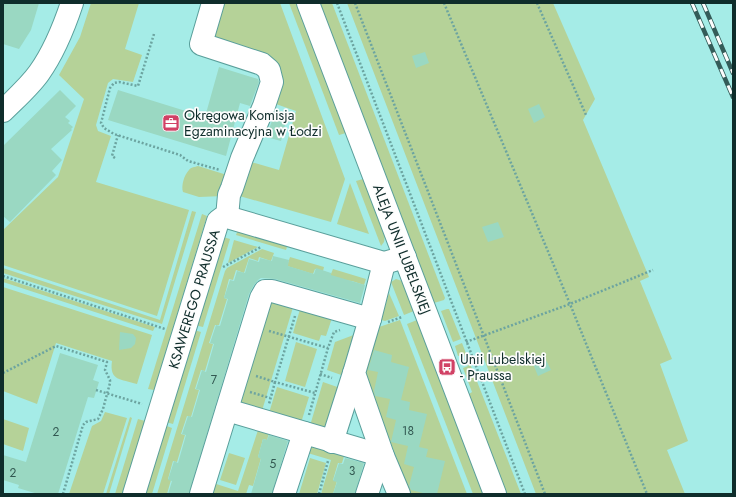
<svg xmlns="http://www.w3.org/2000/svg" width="736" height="497" font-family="Jost,sans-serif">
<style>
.green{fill:#b5d298}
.building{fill:#9ad8c2}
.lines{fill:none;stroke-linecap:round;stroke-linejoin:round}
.minor-casing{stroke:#5a9f9b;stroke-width:24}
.path{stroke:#6ca4a0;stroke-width:2.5;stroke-dasharray:2 2;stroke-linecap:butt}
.minor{stroke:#fff;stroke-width:22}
.rail-casing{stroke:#345c59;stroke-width:4.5}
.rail{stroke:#fdfdfd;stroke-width:3;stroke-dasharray:9;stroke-linecap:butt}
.labels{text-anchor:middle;stroke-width:3.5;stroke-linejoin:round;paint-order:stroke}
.number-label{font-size:12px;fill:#325851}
.poi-label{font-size:14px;fill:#0f2d2b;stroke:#fdfdfd;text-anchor:start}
.street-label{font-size:14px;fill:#0f2d2b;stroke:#fdfdfd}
</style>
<rect width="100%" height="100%" fill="#a5ece7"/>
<g class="green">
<polygon points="91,3 139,3 125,49 142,55 133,82 113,79 108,83 96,125 98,131 111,136 96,182 189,210 157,316 3,265 3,230 58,177 84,99 59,75 80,37"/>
<polygon points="219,3 280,3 345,179 331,222 236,195 251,162 279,170 296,111 273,103 278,79 211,40"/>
<polygon points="289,3 296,3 346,133 339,135"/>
<polygon points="320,3 332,3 445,298 444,300 434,303"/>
<polygon points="347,3 553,3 595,99 583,120 649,277 640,281 672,359 660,364 688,441 667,450 685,494 536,494"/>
<path d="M198 166 227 175 224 196 199 197 183 192C181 186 184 175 189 170 191 167 195 167 198 166Z"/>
<polygon points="363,179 385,235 384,242 381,246 356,181"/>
<polygon points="350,183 369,234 337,224"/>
<polygon points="192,211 196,212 162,324 3,273 3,268 160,320"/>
<polygon points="202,214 207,216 154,390 148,389"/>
<polygon points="238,230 288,244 286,250 236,235"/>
<polygon points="223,237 230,239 203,327 194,325"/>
<polygon points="234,240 258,247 228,263"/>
<polygon points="262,249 274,253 271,261 259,257 258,261 249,258 244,273 236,270 233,280 229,279 224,298 227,299 219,325 215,325 209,343 213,344 205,371 201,370 195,389 199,390 191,417 187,416 181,434 185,435 177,462 173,461 168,479 171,480 167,494 157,494 225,271 227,268"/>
<polygon points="290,257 324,267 323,271 315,269 313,274 287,266"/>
<polygon points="333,269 366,279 364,285 352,281 329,279"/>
<polygon points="3,278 155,327 153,331 3,282"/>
<polygon points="396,279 402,281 414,311 404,315 391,282"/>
<path d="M3 287 152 335 137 384C121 379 109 381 112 361L56 343 37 404 3 391Z"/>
<polygon points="389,293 399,316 385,321 381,320"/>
<polygon points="267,294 294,304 261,414 237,408"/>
<polygon points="301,306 333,315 326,336 321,335 319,341 293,333"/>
<polygon points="447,309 449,309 461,339 453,342 441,311"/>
<polygon points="400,320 467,494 410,494 365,374 379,327"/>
<polygon points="417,320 484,494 473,494 407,324"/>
<polygon points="194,330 201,332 173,424 166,422"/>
<polygon points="359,333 347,377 327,370 335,342"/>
<polygon points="296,342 317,349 305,387 285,381"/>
<polygon points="462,343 521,494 507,494 469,394 472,392 463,368 468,366 464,354 458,356 455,346"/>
<polygon points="323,382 343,389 330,435 309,429"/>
<polygon points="277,387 309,397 300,426 268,416"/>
<polygon points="105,412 127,418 103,494 69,494 92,426 101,421"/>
<polygon points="130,417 132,418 109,494 106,494"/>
<polygon points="3,419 29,428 23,451 3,444"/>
<polygon points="138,419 145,421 122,494 115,494"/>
<polygon points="164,425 172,428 152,494 144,493"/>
<polygon points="259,427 270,430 267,440 263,439 258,457 261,458 253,486 249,485 246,494 207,494 210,482 238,491"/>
<polygon points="303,443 345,453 342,463 338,463 333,480 337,481 333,494 321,494 331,460 301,451"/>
<polygon points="229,453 245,458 236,485 220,480"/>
<polygon points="310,458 326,463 317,494 299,494"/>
</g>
<g class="building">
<polygon points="3,3 39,3 31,30 19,49 3,44"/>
<polygon points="425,52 429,63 416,68 412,56"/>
<polygon points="219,67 258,79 259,82 250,106 240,103 226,156 108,120 118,90 205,117"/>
<polygon points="60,90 76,106 65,117 70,121 68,123 73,127 71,129 72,130 51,149 62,160 52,171 56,175 10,222 3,216 3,146"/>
<polygon points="539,104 545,117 534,123 528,109"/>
<polygon points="276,110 288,113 281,141 266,137"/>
<polygon points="498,222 504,237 488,242 482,227"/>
<polygon points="273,256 289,260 288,266 314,274 316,268 331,273 331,275 365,285 360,303 275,279 261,278 258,280 254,285 249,294 189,494 168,494 172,481 168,480 174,461 178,463 186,435 182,434 188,416 192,417 200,390 196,389 202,370 206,372 214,344 210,343 216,325 220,326 228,299 224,298 230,280 234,281 237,271 245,273 249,259 259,262 260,258 272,261"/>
<polygon points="120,332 133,334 136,338 135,344 131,348 119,350"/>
<polygon points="374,350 392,355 391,362 409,367 401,400 410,402 409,410 427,414 419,447 428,449 426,457 445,461 437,494 427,494 411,490 409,486 414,467 404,464 408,446 391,442 396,420 386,417 390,399 375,396 374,391 378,372 368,370"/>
<polygon points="60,353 98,365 93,380 99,382 94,398 88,397 58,494 38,494 18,488 19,485 3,480 3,455 26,462"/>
<polygon points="545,358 551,370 538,376 533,364"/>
<polygon points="269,435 288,441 272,494 251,494 261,459 258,457 263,439 267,440"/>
<polygon points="345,458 364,463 355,494 333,494 337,482 333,481 339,463 343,464"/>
</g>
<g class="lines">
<defs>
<g id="minor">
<polyline points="213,3 201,44 262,64 269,70 272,82 264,106 242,158 232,188 229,195 227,217"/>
<polyline points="308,3 495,494"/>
<path d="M3 111C15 99 29 87 39 73 54 52 64 27 72 3"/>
<polyline points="384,263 370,319 354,373 383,456 399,494"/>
<polyline points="227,410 383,456 377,464 367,494"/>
<polyline points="332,442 354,373"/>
<polyline points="134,494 218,221 222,218 227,217 384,263 405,257"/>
<polyline points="201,494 261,298 265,291 272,291 370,319"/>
<polyline points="284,494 304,433"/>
</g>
</defs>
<use href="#minor" class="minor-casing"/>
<g class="path">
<polyline points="337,3 525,494"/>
<polyline points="355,3 545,494"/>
<polyline points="444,3 570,304 647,494"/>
<polyline points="537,3 586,115"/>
<polyline points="154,34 138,86 119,82 114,83 110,88 101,123 104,128 114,134 180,155 188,161 220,170"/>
<polyline points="115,158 112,156 118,135"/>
<polyline points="223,267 261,247"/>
<polyline points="3,276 165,329"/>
<polyline points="295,316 275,382 315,393"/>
<polyline points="388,322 402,317"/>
<polyline points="269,331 328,348"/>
<polyline points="466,342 570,304 653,270"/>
<polyline points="3,373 56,346 107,362 105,370 110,380 110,383 103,409 98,419 86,422 83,425 63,494"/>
<polyline points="320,374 332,378"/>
<polyline points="256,376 275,382 269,404"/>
<polyline points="96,390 142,404"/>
<polyline points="250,392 270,398"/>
<polyline points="309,415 328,348 334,332 340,330"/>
<polyline points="319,494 328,461 327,461"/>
</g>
<use href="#minor" class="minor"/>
<defs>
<g id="rail">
<polyline points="692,3 733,97"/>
<polyline points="703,3 733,73"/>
</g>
</defs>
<use href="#rail" class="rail-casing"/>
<use href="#rail" class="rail"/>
</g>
<defs>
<symbol id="office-square" viewBox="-11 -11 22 22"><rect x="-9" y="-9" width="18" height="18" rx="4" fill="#d14165" stroke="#fdfdfd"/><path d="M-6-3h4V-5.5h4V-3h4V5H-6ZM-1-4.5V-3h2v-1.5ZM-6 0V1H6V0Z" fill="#fff"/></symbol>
<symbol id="bus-square" viewBox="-11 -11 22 22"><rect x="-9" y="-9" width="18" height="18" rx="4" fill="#d14165" stroke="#fdfdfd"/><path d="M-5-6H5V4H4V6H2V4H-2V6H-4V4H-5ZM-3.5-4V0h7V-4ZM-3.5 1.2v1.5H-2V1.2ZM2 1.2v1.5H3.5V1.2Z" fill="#fff"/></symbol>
</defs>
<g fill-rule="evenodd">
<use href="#office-square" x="161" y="113" width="20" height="20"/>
<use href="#bus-square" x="437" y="357" width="20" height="20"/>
</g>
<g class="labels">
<g class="number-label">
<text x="214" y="384">7</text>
<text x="408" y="435">18</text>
<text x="56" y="436">2</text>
<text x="273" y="468">5</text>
<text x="352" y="475">3</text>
<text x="13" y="477">2</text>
</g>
<g class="poi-label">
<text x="184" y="120">Okręgowa Komisja<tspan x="184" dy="16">Egzaminacyjna w Łodzi</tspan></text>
<text x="460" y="364">Unii Lubelskiej<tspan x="460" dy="16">- Praussa</tspan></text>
</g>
<g class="street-label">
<text transform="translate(402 249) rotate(69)" y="5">ALEJA UNII LUBELSKIEJ</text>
<text transform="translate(194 299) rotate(-73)" y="5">KSAWEREGO PRAUSSA</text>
</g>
</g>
<rect width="736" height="497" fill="none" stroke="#0f2d2b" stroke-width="8"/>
</svg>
